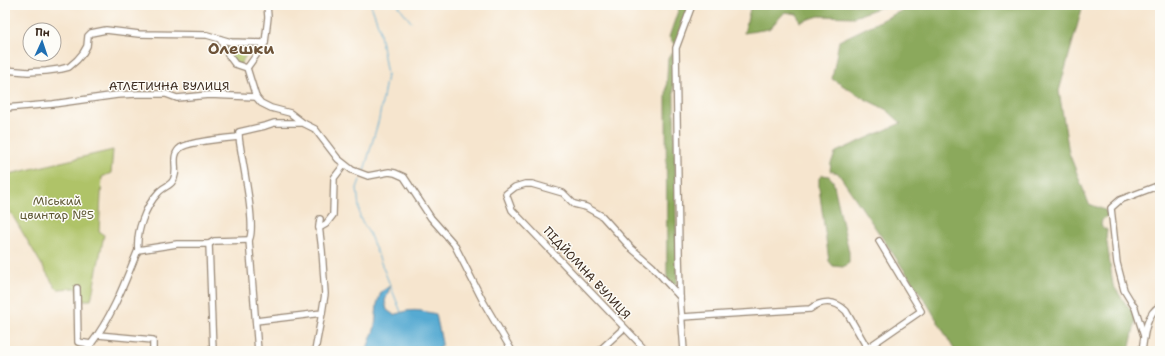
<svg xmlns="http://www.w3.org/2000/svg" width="1165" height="356" font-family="'Shantell Sans',sans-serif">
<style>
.green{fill:#afc367;stroke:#757642}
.forest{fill:#8ba95c;stroke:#636a3d}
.water{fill:#56aad2;stroke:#486a78}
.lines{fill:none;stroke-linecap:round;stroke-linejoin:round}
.stream{stroke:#56aad2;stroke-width:1}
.minor-casing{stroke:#988876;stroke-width:8}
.minor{stroke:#fff;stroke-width:5.5}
.labels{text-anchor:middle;stroke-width:3;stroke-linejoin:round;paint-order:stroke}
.street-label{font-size:12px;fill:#3b2a1e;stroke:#fdfcf7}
.park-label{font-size:12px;fill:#5e5834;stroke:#fdfcf7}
.district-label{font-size:16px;font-weight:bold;fill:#6d5338;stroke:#fdfcf7}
</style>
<rect width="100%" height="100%" fill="#fdfcf7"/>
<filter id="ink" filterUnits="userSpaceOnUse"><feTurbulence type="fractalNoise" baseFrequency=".025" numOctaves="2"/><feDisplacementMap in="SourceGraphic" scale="8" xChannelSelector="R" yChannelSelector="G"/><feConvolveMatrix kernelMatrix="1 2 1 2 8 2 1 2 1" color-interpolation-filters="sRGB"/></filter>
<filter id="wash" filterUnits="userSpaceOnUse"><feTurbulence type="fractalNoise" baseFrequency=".012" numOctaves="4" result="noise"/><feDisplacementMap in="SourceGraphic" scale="16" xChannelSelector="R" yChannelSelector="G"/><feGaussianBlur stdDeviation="0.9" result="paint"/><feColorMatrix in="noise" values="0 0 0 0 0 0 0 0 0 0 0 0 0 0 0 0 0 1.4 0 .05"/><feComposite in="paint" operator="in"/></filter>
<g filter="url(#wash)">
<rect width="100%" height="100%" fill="#f6e5ce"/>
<g class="green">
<polygon points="220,39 254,43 240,65 235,64"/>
<polygon points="113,150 111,173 102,177 99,232 104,235 91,300 78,300 77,288 58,289 55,287 5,203 5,175"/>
</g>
<g class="forest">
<polygon points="680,5 690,5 675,45 669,37"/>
<polygon points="751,5 1083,5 1059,91 1069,153 1089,204 1105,210 1108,215 1102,220 1101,226 1107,230 1106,236 1113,285 1125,303 1137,315 1129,351 955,351 928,305 838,173 830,171 831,163 836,152 901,123 887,110 865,99 832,79 839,41 907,8 881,7 854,17 819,16 800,22 797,14 785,12 769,29 744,33"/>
<polygon points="671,53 673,53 677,272 677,283 673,286 668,283 667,277 666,96 668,59"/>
<polygon points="823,175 829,176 833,181 849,252 849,263 843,267 833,266 829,261 819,188 819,178"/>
</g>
<path class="water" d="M391 285 385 301 387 310 394 315C412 308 418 310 436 314L442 343 439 351H366L375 327 377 304 381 292Z"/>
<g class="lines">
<g class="stream">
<polyline points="398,5 411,22"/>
<polyline points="364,171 379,119 387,75 379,27 371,5"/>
<polyline points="360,180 357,188 360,218 369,233 401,312"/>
</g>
</g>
</g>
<g filter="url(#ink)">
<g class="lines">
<defs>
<g id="minor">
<polyline points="220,39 229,56 235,64 247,68 256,97 261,103 271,108 290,113 303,123"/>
<polyline points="247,68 265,43"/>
<polyline points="5,70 28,72 46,71 61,69 69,67 77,60 83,53 87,46 88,36 91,33 106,30 139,34 207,35 231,42 265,43 268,17 267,5"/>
<polyline points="5,108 53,104 117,95 137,94 166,94 177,98 209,95 256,97"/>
<path d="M239 137C241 157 257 227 249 240"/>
<polyline points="319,228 326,224 333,215 334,178 344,165"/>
<path d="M249 240 214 241 209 244H177L138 250C136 232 145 207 158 193 162 188 169 186 172 182 180 172 170 158 179 149 185 142 228 138 239 137V132L265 126 274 123H303L315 129 338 159 352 170 368 176 389 172 395 173 404 177 431 218 454 244 484 303 512 351"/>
<polyline points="249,240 258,351"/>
<polyline points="209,244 213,351"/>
<polyline points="77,288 78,342 91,344 86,351"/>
<path d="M682 317 810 309C822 300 835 300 846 311L869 351"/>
<polyline points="256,321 322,313 325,294 322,250 319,226 320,219"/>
<polyline points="98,335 153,340 153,351"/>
<polyline points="1144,336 1135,308 1124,290 1117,263 1111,208 1120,200 1160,185"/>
<path d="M91 344C113 315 124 284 138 250"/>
<polyline points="315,351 322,313"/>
<polyline points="599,351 624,328"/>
<polyline points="647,351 512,210 506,194 515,187 525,184 532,184 563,193 574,204 586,207 602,216 631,248 652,266 680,297"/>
<polyline points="684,351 680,297 679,253 676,48 692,5"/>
<polyline points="863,351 921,311 879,241"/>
<path d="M1142 351C1144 337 1146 313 1160 306"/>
</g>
</defs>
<use href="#minor" class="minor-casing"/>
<use href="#minor" class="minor"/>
</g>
</g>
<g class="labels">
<g class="street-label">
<text x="169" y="90">АТЛЕТИЧНА ВУЛИЦЯ</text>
<text transform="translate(587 273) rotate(47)" y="4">ПІДЙОМНА ВУЛИЦЯ</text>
</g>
<g class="park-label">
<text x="57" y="205">Міський<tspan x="57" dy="14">цвинтар №5</tspan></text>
</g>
<g class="district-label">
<text x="241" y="54">Олешки</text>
</g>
</g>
<rect width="1165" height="356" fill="none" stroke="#fdfcf7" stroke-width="20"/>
<g transform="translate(42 42) rotate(3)"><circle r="19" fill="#fdfcf7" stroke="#afa8a0"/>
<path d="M0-3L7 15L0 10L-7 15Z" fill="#1f6fb2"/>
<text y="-6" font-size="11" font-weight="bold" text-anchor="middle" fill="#3b2a1e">Пн</text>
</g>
</svg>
